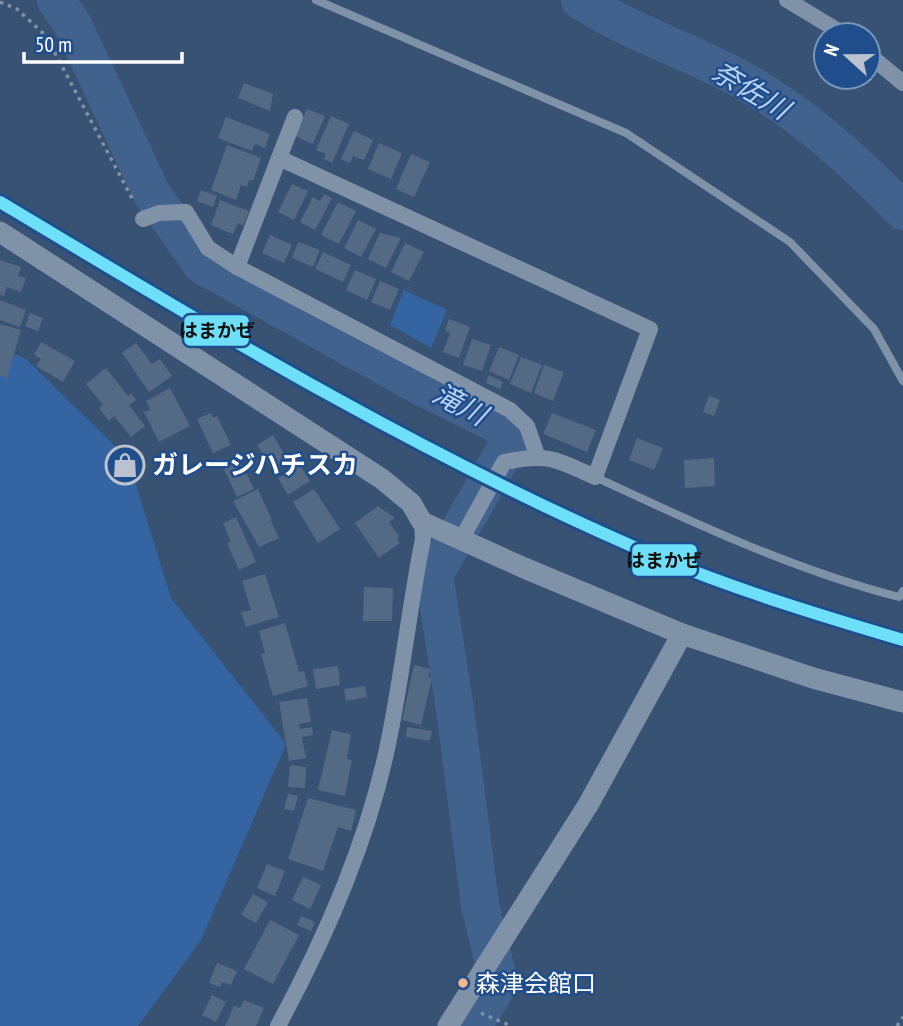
<svg xmlns="http://www.w3.org/2000/svg" width="903" height="1026" font-family="'PT Sans Narrow','Noto Sans JP',sans-serif">
<style>
.green{fill:#3465a2}
.lines{fill:none;stroke-linecap:round;stroke-linejoin:round}
.river{stroke:#42628e;stroke-width:38}
.building{fill:#546983}
.path{stroke:#7f92a8;stroke-width:3.5;stroke-dasharray:3.5 5;stroke-linecap:butt}
.service{stroke:#7f92a8;stroke-width:8}
.minor{stroke:#7f92a8;stroke-width:16}
.tertiary{stroke:#7f92a8;stroke-width:21}
.rail-1-casing{stroke:#204e8c;stroke-width:18}
.rail-1{stroke:#6ddff8;stroke-width:12}
.bus-dot{fill:#f1b78d;stroke:#204e8c;stroke-width:2.5}
.labels{text-anchor:middle;stroke-width:5;stroke-linejoin:round;paint-order:stroke}
.bus-label{font-size:24px;fill:#fff;stroke:#204e8c;text-anchor:start}
.poi-label{font-size:26px;font-weight:bold;fill:#fff;stroke:#204e8c;text-anchor:start}
.water-label{font-size:28px;font-style:italic;fill:#b8d3f3;stroke:#204e8c}
.line-badge{stroke:#204e8c;stroke-width:2.5}
.pale-badge-label{font-size:19px;text-anchor:middle;font-weight:bold;fill:#111}
</style>
<rect width="100%" height="100%" fill="#385274"/>
<g class="green">
<polygon points="404,290 447,310 431,348 390,325"/>
<polygon points="0,347 27,360 128,459 171,598 286,744 201,940 138,1026 0,1026"/>
</g>
<g class="lines">
<g class="river">
<polyline points="56,0 73,25 152,194 202,265 420,386 501,426 508,445 434,575 456,716 480,905 499,983 473,1026"/>
<path d="M580 0C625 29 675 46 723 70 792 104 850 156 903 211"/>
</g>
</g>
<g class="building">
<polygon points="244,83 273,94 270,111 238,98"/>
<polygon points="307,109 325,116 313,144 295,136"/>
<polygon points="331,116 349,124 332,163 324,159 326,154 316,150"/>
<polygon points="226,117 270,134 265,148 255,144 252,151 218,138"/>
<polygon points="354,131 373,140 364,160 353,156 350,163 341,159"/>
<polygon points="379,143 402,153 391,179 368,169"/>
<polygon points="227,145 261,158 253,181 249,180 247,187 241,185 236,200 211,190"/>
<polygon points="411,154 430,162 414,197 396,189"/>
<polygon points="292,184 308,191 294,220 278,212"/>
<polygon points="201,190 217,196 213,207 197,201"/>
<polygon points="324,194 332,198 315,230 300,222 313,197 320,201"/>
<polygon points="220,200 249,211 243,226 238,223 233,234 211,225"/>
<polygon points="338,202 356,211 339,244 321,235"/>
<polygon points="358,220 376,229 361,257 344,248"/>
<polygon points="380,233 401,238 386,268 368,259"/>
<polygon points="270,235 292,245 284,263 262,253"/>
<polygon points="298,242 320,250 313,267 292,258"/>
<polygon points="405,243 424,252 409,281 391,272"/>
<polygon points="323,252 351,265 343,282 315,269"/>
<polygon points="0,260 21,267 18,276 26,278 21,292 7,287 4,296 0,295"/>
<polygon points="355,270 376,279 367,300 346,290"/>
<polygon points="380,281 399,289 390,310 371,302"/>
<polygon points="0,300 26,310 20,327 0,320"/>
<polygon points="30,313 43,318 38,331 25,326"/>
<polygon points="449,319 470,327 459,358 443,352 450,333 445,330"/>
<polygon points="0,324 21,330 7,378 0,376"/>
<polygon points="472,339 491,345 482,371 463,365"/>
<polygon points="41,342 75,361 63,382 36,366 41,359 34,355"/>
<polygon points="136,343 152,364 160,359 172,376 149,392 122,353"/>
<polygon points="499,347 519,355 509,380 489,371"/>
<polygon points="521,357 542,365 531,393 510,384"/>
<polygon points="544,365 564,372 553,401 534,393"/>
<polygon points="106,368 128,396 131,393 136,400 129,405 145,426 131,437 114,416 109,421 99,408 103,405 86,384"/>
<polygon points="489,375 503,382 500,389 486,383"/>
<polygon points="170,388 190,426 159,442 144,412 150,410 146,401"/>
<polygon points="709,396 720,400 714,416 703,412"/>
<polygon points="211,413 213,418 217,416 231,445 213,453 197,419"/>
<polygon points="552,413 596,430 587,452 543,434"/>
<polygon points="273,435 289,462 273,472 257,445"/>
<polygon points="637,438 663,448 654,470 629,460"/>
<polygon points="714,458 715,486 685,488 684,460"/>
<polygon points="240,460 254,489 237,497 223,467"/>
<polygon points="300,465 310,481 288,495 278,478"/>
<polygon points="258,489 272,520 261,525 271,521 279,538 259,547 233,501"/>
<polygon points="314,489 340,529 318,543 293,502"/>
<polygon points="378,506 395,518 389,522 399,536 397,538 400,543 379,558 355,523"/>
<polygon points="236,517 256,562 239,570 227,543 231,542 223,523"/>
<polygon points="265,574 279,617 246,627 241,612 251,610 242,581"/>
<polygon points="364,587 393,588 392,621 363,621"/>
<polygon points="285,623 299,672 304,671 308,686 273,696 261,654 265,653 259,631"/>
<polygon points="414,665 430,669 428,677 432,678 421,725 402,720"/>
<polygon points="338,666 340,685 316,689 313,669"/>
<polygon points="365,686 367,697 346,701 344,689"/>
<polygon points="307,698 311,722 299,724 300,729 312,727 313,735 302,737 306,758 289,761 279,702"/>
<polygon points="407,727 432,731 430,741 406,737"/>
<polygon points="332,730 351,734 347,759 352,760 345,796 318,790"/>
<polygon points="290,765 306,767 305,788 288,787"/>
<polygon points="288,794 298,796 294,811 284,809"/>
<polygon points="308,798 356,810 351,831 338,827 323,871 288,859"/>
<polygon points="267,864 285,871 275,896 257,888"/>
<polygon points="303,877 321,885 310,909 292,900"/>
<polygon points="253,894 268,902 256,923 241,915"/>
<polygon points="301,916 315,922 311,931 297,925"/>
<polygon points="270,920 299,935 273,984 244,969"/>
<polygon points="217,963 237,971 231,985 222,982 220,987 209,983"/>
<polygon points="212,995 226,1002 216,1022 202,1015"/>
<polygon points="244,1000 264,1008 256,1026 225,1026 234,1006 240,1008"/>
</g>
<g class="lines">
<g class="path">
<polyline points="0,2 17,9 46,36 134,202"/>
<polyline points="481,1013 511,1026"/>
<polyline points="897,1026 903,1017"/>
</g>
<g class="service">
<polyline points="316,0 626,133 790,242 874,329 903,381"/>
<path d="M595 477C694 523 794 570 899 597L903 591"/>
</g>
<g class="minor">
<polyline points="787,0 845,35"/>
<polyline points="868,54 903,83"/>
<polyline points="279,158 295,117"/>
<polyline points="143,219 159,213 186,212 208,248 237,267 510,410 527,426 537,455"/>
<path d="M237 267 279 158 650 329 595 477C555 459 549 453 504 462L462 538"/>
<path d="M278 1026C325 939 366 846 387 749 402 679 409 608 423 539L422 522"/>
</g>
<g class="tertiary">
<polyline points="0,232 382,479 411,503 422,522 522,567 682,634 813,678 903,702"/>
<polyline points="448,1026 588,805 682,634"/>
</g>
<defs>
<path id="rail-1" d="M0 202C215 331 430 461 662 559 740 591 822 616 903 640"/>
</defs>
<use href="#rail-1" class="rail-1-casing"/>
<use href="#rail-1" class="rail-1"/>
</g>
<defs>
<symbol id="shop-ring" viewBox="-11 -11 22 22"><circle r="9.5" fill="#204e8c" stroke="#b9c2ce" stroke-width="1.5"/><path d="M-5-2.5h2.3a2.7 3.5 0 0 1 5.4 0H5L5.5 6h-11ZM-1.5-2.5h3a1.5 2.3 0 0 0-3 0Z" fill="#b9c2ce"/></symbol>
</defs>
<g fill-rule="evenodd">
<use href="#shop-ring" x="103" y="443" width="44" height="44"/>
</g>
<circle class="bus-dot" cx="463" cy="983" r="6"/>
<g class="labels">
<g class="bus-label">
<text x="476" y="992">森津会館口</text>
</g>
<g class="poi-label">
<text x="152" y="474">ガレージハチスカ</text>
</g>
<g class="water-label">
<text transform="translate(751 90) rotate(31)" y="10">奈佐川</text>
<text transform="translate(460 404) rotate(28)" y="10">滝川</text>
</g>
</g>
<g class="line-badge">
<rect x="183" y="314" width="67" height="33" rx="7" fill="#6ddff8"/>
<rect x="631" y="543" width="67" height="34" rx="7" fill="#6ddff8"/>
</g>
<g class="pale-badge-label">
<text x="217" y="337">はまかぜ</text>
<text x="664" y="567">はまかぜ</text>
</g>
<g transform="translate(847 56) rotate(291)"><circle r="33" fill="#204e8c" stroke="#7995ba" stroke-width="2"/>
<path d="M0-5L12 26L0 18L-12 26Z" fill="#b9c2ce"/>
<text y="-10" font-size="19" font-weight="bold" text-anchor="middle" fill="#ffffff">N</text>
</g>
<path d="M24 52v10h158v-10" fill="none" stroke="#ffffff" stroke-width="3.5"/>
<text x="35" y="52" font-size="21" fill="#ffffff" stroke="#204e8c" stroke-width="5" paint-order="stroke">50 m</text>
</svg>
